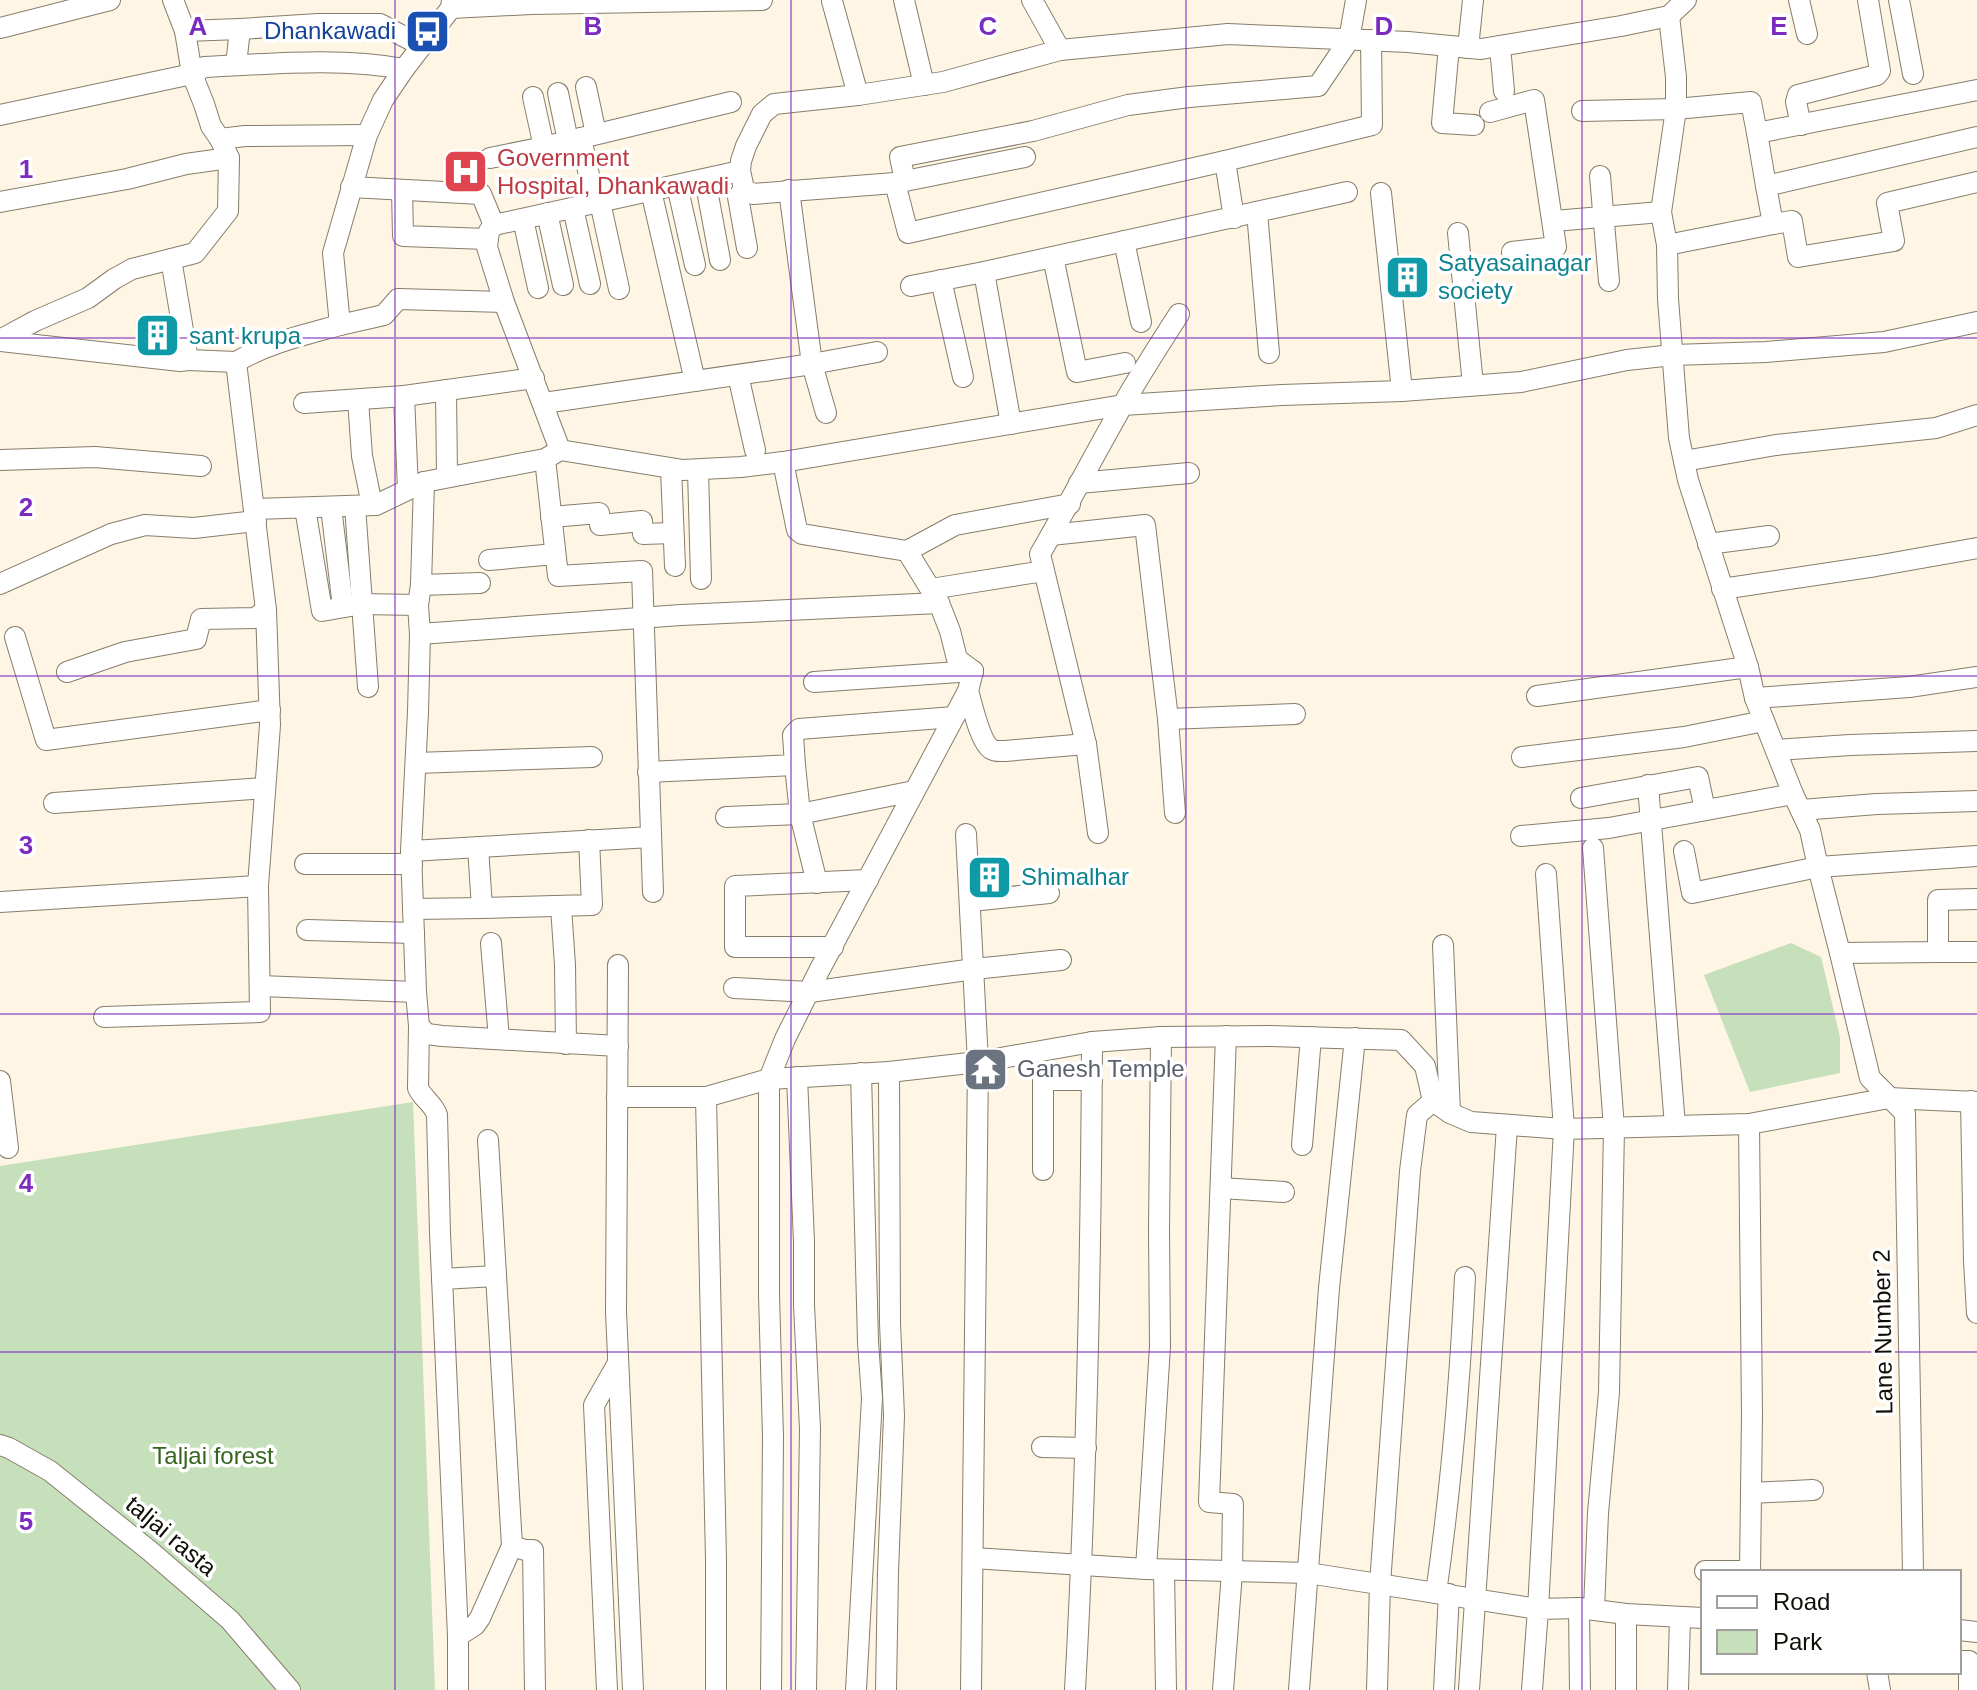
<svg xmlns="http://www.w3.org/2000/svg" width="1977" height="1690" font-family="Helvetica,sans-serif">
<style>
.green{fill:#c5e0bb}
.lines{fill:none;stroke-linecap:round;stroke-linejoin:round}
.minor-casing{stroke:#877d6b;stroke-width:22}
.minor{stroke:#fff;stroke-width:20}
.grid{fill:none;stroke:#7b2cbf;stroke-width:2;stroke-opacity:0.55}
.labels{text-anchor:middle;stroke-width:7;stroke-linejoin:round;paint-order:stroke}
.transit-label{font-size:24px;fill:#164399;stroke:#fff;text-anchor:end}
.health-label{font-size:24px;fill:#be3a42;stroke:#fff;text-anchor:start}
.culture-label{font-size:24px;fill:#0d838f;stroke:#fff;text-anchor:start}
.worship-label{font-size:24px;fill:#5b616d;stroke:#fff;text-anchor:start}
.street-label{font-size:24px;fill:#110e07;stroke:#fff}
.park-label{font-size:24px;fill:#35641f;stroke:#fff}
.grid-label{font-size:26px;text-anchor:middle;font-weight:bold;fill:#7b2cbf;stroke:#fff;stroke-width:7;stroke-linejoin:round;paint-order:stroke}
</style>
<rect width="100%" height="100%" fill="#fef5e5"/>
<g class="green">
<polygon points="1791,943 1821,957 1840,1037 1840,1073 1750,1092 1704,975"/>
<polygon points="413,1102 435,1690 0,1690 0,1166"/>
</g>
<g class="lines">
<defs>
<g id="minor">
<polyline points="173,0 185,31 192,74 204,104 211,126 220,139 245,136 367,135"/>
<polyline points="904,0 924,85"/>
<polyline points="1032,0 1060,50"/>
<polyline points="1356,0 1349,40 1318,86 1189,97 1128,105 1033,131 900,157 905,181 895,183 908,233 1225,161 1372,125 1371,40"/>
<polyline points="1799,0 1807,34"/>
<polyline points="1899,0 1913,74"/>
<polyline points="832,1 858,95"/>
<polyline points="451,8 531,4 762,0"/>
<polyline points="1669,16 1676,77 1676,109 1661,212 1667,245 1668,299 1679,438 1688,480 1748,667 1755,698 1793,794 1810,830 1818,867 1840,953 1870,1078 1905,1113 1913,1572"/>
<polyline points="0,28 110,0"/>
<polyline points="240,29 318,24 380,24 422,46"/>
<polyline points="185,31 240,29 236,65"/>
<polyline points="1449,46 1442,123 1474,125"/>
<polyline points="1500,46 1504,91"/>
<polyline points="1468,48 1473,0"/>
<polyline points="586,87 596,134"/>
<polyline points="558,93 568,141"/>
<polyline points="533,97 544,147 581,138"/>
<polyline points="1582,111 1676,109 1751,102 1757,133"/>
<polyline points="1490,112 1534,100 1556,247 1512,252"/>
<path d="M0 115 192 74 204 67C270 64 339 57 404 69"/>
<polyline points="1801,125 1796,102 1798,95 1877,75 1880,71 1868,0"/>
<polyline points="490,158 544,147"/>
<polyline points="1225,161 1234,218"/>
<polyline points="1600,176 1609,281"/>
<polyline points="705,179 720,260"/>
<polyline points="905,181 1025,157"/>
<polyline points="895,183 753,194 744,189 740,171 741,161 746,146 762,114 774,104 858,95 943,82 1060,50 1228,34 1408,42 1481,49 1621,26 1669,16 1686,0"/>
<polyline points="677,185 695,265"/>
<polyline points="1766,186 1757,133 1977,90"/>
<polyline points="351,187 481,194 494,225"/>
<polyline points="744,189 738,197 747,248"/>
<polyline points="402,190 403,236 487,239"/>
<polyline points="789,190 812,364 826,413"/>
<polyline points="651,191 695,381"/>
<polyline points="1381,193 1402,391"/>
<polyline points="0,202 127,179 186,164 229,158"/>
<polyline points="600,202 619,289"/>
<polyline points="595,203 581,138 731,102"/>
<polyline points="573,208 590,284"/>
<polyline points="1257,212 1269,353"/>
<polyline points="547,213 563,285"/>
<polyline points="523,219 538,288"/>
<polyline points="1554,221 1661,212"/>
<polyline points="1773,224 1792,221 1798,257 1894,241 1887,203 1977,182"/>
<polyline points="494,225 740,171"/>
<polyline points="494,225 489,231 487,247 504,302 560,450"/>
<polyline points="1458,233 1473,385"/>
<polyline points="1124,241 1141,322"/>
<polyline points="1667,245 1773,224 1766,186 1977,137"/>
<polyline points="1053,257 1077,372 1125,363"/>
<polyline points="984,272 1011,424"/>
<polyline points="941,280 963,377"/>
<polyline points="911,286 984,272 1347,192"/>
<polyline points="340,325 384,315 398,299 504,302"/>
<polyline points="0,340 35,321 88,298 114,279 132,269 195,253 228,211 229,158 220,139"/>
<polyline points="0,341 180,361 188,360 171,259"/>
<polyline points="188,360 236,362"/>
<path d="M236 362C268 343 304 335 340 325L333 253 367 135 383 100 404 69 451 8 452 0"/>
<polyline points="738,375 755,450"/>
<polyline points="446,390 447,477"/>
<polyline points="404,396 408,489"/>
<polyline points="358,400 362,456 372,505"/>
<polyline points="304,403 404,396 534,378"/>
<polyline points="544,403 812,364 877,352"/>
<polyline points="545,459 558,576 642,571 653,892"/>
<polyline points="0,460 95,457 201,466"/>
<polyline points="1684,461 1776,445 1936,428 1977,415"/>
<polyline points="783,462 797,530 802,534 907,551 939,603 950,631 957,659 973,671"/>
<polyline points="671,469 675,566"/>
<polyline points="698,470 701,579"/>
<polyline points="424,482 421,585 418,605 420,634 418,712 411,851 416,992 419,1026 427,1034 442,1036 618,1046"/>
<polyline points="1079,483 1189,473"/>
<polyline points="355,506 368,687"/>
<polyline points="331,507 343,607"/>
<polyline points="305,508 322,611 362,604 418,605"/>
<polyline points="255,509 376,505 424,482 545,459 560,450 683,470 741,467 783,462 1123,405 1282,395 1402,391 1521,382 1627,360 1673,355 1766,352 1884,342 1977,322"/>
<polyline points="551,517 599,513 600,525 642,521 643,534 673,533"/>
<polyline points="1051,535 1145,525 1168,719 1175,813"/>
<polyline points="1708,544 1769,536"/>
<polyline points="907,551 955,525 1070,504"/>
<polyline points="489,560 555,554"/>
<polyline points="0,584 111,534 145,525 194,528 256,521"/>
<polyline points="421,585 480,583"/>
<polyline points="931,589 1044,571"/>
<polyline points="1722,589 1876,566 1977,548"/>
<polyline points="420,634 681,615 939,603"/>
<polyline points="15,637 46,740 270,710"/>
<polyline points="67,672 125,652 196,639 201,619 255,618 266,610"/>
<polyline points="814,682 973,671"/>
<path d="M968 691C972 704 980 742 991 749 996 752 1000 751 1005 751L1086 744"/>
<polyline points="1537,696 1748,667"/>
<polyline points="1755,698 1909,687 1977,677"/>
<polyline points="1168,719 1295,714"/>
<polyline points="1776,750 1850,745 1977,741"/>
<polyline points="1522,757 1684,737 1764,721"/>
<polyline points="416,763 592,757"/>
<polyline points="795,765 800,814 817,883"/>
<polyline points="648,772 795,765 793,735 799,729 954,717"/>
<polyline points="1648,785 1675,1126"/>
<polyline points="1581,798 1698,777 1705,810"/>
<polyline points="54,803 265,788"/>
<polyline points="1801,810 1877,804 1977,801"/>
<polyline points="726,817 800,814 914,791"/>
<path d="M1098 833 1086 744 1040 554C1068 506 1093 457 1121 408 1139 376 1159 345 1179 314"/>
<polyline points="966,834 978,1062 971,1690"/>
<polyline points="1521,836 1609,828 1793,794"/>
<polyline points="478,847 482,908 592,905 589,840"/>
<polyline points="1593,848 1614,1128 1609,1392 1598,1513 1594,1609"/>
<polyline points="411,851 651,837"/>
<polyline points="1684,851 1692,893 1818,867 1977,856"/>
<polyline points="305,864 412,864"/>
<polyline points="971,901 1049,893"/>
<polyline points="0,902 258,886"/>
<polyline points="561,907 565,965 566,1044"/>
<polyline points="413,909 482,908"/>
<polyline points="307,930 414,933"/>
<polyline points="491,943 499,1039"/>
<polyline points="1443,945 1450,1113"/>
<polyline points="833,947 735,947 735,886 868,880"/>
<polyline points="1938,952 1977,952"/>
<polyline points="1840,953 1938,952 1938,900 1977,899"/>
<polyline points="618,965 616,1312 633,1690"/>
<polyline points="260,986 416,992"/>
<polyline points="734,988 810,992 974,969 1061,960"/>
<polyline points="104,1017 260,1012 258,886 270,725 266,610 236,362"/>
<path d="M419 1026 418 1088C423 1099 433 1103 437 1115L440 1233 458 1636V1690"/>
<polyline points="797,1077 804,1242 804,1305 810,1429 806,1690"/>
<polyline points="0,1081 8,1148"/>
<polyline points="617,1097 706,1097 769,1079 889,1072 978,1062 1092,1042 1161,1037 1270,1036 1401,1040 1425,1066 1433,1101 1450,1113 1471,1122 1564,1129 1749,1124 1889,1098 1977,1102"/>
<polyline points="706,1097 716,1560 716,1690"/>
<polyline points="1971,1101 1974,1261 1977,1313"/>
<polyline points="1749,1124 1752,1414 1750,1572"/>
<polyline points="1302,1145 1311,1037"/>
<polyline points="1043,1170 1043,1080 1092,1080"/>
<polyline points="1221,1188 1284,1192"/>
<polyline points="442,1279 496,1276"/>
<polyline points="0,1445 9,1448 50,1471 150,1551 230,1620 290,1690"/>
<polyline points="1042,1447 1086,1448"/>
<polyline points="1751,1493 1813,1490"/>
<polyline points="512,1546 525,1550 533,1550 535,1690"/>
<polyline points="973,1558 1146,1569 1308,1573 1538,1609 1564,1129 1546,874"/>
<polyline points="1146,1569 1160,1346 1159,1230 1161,1037"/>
<polyline points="1164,1570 1166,1690"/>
<polyline points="1705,1571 1750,1571"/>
<path d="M1436 1593C1451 1488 1460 1383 1465 1277"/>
<polyline points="1579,1608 1580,1690"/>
<polyline points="1959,1630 1977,1632"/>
<polyline points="458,1636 475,1625 480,1618 512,1546 488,1140"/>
<polyline points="1959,1661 1969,1661 1969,1690"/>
<polyline points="1877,1672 1880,1690"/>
<polyline points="607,1690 594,1405 618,1363"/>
<polyline points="771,1690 773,1437 769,1295 769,1079 785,1039 820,969 968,691 973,671"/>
<polyline points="856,1690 872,1398 868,1342 861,1073"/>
<polyline points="886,1690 888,1572 894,1416 890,1323 889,1072"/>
<path d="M1075 1690C1087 1474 1091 1258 1092 1042"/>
<polyline points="1223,1690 1232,1572 1233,1504 1209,1502 1226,1036"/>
<polyline points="1299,1690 1329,1288 1355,1038"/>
<polyline points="1377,1690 1380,1584 1410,1171 1417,1115 1433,1101"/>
<polyline points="1444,1690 1449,1594"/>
<polyline points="1469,1690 1507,1126"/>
<polyline points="1532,1690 1538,1609 1579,1608 1626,1614 1703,1618"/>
<polyline points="1626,1690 1626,1614"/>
<polyline points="1678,1690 1680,1617"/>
</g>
</defs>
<use href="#minor" class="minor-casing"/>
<use href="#minor" class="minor"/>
</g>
<path class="grid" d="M395 0V1690M791 0V1690M1186 0V1690M1582 0V1690M0 338H1977M0 676H1977M0 1014H1977M0 1352H1977"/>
<defs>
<symbol id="bus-square" viewBox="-11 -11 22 22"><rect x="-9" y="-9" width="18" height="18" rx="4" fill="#1a4fb4" stroke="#fff"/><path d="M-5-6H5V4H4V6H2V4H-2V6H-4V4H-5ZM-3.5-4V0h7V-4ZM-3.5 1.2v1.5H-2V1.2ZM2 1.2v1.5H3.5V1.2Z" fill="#fff"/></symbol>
<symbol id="hospital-square" viewBox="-11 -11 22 22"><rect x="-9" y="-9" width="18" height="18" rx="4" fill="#e0444e" stroke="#fff"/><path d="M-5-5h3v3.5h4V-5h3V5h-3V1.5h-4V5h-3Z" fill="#fff"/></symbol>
<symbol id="building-square" viewBox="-11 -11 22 22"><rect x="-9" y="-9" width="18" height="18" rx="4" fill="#0f9aa8" stroke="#fff"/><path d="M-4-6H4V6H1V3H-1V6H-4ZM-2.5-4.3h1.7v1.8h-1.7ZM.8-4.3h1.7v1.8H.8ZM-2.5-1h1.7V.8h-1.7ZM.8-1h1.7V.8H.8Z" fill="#fff"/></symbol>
<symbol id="temple-square" viewBox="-11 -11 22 22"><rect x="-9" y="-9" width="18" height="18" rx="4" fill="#6b7280" stroke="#fff"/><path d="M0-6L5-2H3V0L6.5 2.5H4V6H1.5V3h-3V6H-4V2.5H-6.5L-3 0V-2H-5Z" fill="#fff"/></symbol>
</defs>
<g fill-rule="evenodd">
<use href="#bus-square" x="402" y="6" width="51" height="51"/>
<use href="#hospital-square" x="440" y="146" width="51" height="51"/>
<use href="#building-square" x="1382" y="252" width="51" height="51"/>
<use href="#building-square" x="132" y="310" width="51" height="51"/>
<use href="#building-square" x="964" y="852" width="51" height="51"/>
<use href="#temple-square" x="960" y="1044" width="51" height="51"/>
</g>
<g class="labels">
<g class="transit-label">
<text x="396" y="39">Dhankawadi</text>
</g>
<g class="health-label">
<text x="497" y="166">Government<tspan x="497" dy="28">Hospital, Dhankawadi</tspan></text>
</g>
<g class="culture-label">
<text x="1438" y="271">Satyasainagar<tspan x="1438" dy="28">society</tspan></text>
<text x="189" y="344">sant krupa</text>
<text x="1021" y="885">Shimalhar</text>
</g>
<g class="worship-label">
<text x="1017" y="1077">Ganesh Temple</text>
</g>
<g class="street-label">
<text transform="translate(1883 1332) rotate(-91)" y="8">Lane Number 2</text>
<text transform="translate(171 1536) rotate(40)" y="8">taljai rasta</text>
</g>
<g class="park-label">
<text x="213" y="1464">Taljai forest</text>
</g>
</g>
<g class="grid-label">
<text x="198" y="35">A</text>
<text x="593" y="35">B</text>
<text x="988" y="35">C</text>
<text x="1384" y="35">D</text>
<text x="1779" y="35">E</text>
<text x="26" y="178">1</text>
<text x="26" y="516">2</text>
<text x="26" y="854">3</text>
<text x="26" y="1192">4</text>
<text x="26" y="1530">5</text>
</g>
<rect x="1701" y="1570" width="260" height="104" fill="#ffffff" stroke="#a09f9c" stroke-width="2"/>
<rect x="1717" y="1596" width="40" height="12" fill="#ffffff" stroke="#a09f9c" stroke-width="2"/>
<text x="1773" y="1610" font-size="24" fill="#110e07">Road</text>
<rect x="1717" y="1630" width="40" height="24" fill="#c5e0bb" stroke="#a09f9c" stroke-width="2"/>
<text x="1773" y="1650" font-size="24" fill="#110e07">Park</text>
</svg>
